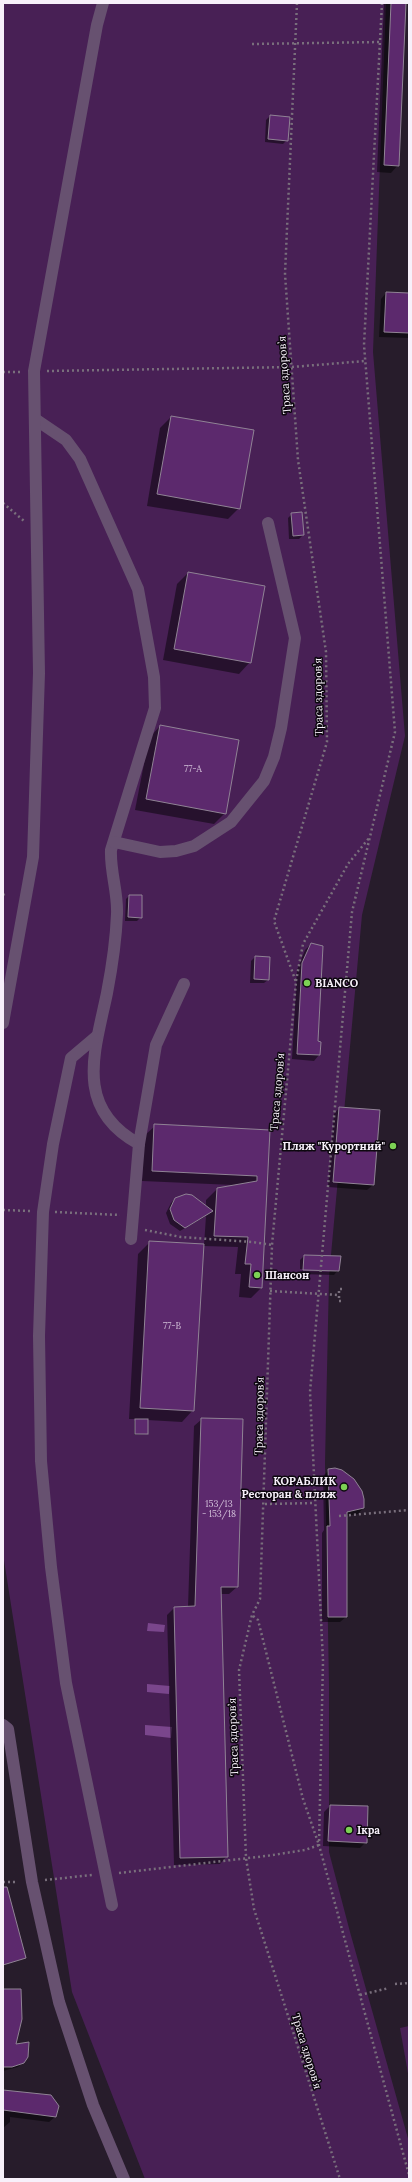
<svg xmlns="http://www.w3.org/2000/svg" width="412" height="2182" font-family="Lora,serif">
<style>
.green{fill:#482055}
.water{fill:#7a468c}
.shadow{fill:#0007}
.building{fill:#5c296d;stroke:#908395}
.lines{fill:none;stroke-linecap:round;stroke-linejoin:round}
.path{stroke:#796f7c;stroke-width:2.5;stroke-dasharray:2 3;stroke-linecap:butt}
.minor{stroke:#675170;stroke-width:12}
.poi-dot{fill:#7cd154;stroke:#0d080f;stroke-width:1.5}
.labels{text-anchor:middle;stroke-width:3;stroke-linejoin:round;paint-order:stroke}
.number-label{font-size:9px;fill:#d0bed7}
.street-label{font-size:11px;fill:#f7f0fa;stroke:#0d080f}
.poi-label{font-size:11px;font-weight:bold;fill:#f7f0fa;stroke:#0d080f;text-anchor:start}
</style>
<rect width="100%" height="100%" fill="#271c2b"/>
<g class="green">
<polygon points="3,3 386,3 373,352 405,736 362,915 329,1277 325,1463 329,1684 329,1852 350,1932 409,2142 409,2179 145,2179 72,1992 3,1554"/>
<polygon points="409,2026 409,2079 400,2028"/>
</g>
<g class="water">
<polygon points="148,1623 165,1625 164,1632 147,1631"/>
<polygon points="147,1684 170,1686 169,1694 147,1692"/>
<polygon points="145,1725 172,1727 171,1738 145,1735"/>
</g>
<g class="shadow">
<polygon points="384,3 405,3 398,165 391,173 377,172"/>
<polygon points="270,116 287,140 283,144 265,142 266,120"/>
<polygon points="386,293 409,294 409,338 379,337 381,299"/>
<polygon points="171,417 239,508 228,519 147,506 160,428"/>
<polygon points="292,514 303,535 299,539 289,539 288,518"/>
<polygon points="188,573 250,662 239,674 163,660 177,584"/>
<polygon points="160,726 225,813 214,824 135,810 149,738"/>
<polygon points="129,896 141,917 137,921 125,921 126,899"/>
<polygon points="311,944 317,1042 320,1042 319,1055 314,1061 292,1059 297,970 305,950"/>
<polygon points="255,957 268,980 264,983 250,983 251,961"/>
<polygon points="339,1108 373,1185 367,1190 328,1187 334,1114"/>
<polygon points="155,1126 269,1131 261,1288 251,1298 239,1297 241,1274 235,1274 238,1247 203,1246 193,1410 182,1422 147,1420 147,1434 134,1435 134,1421 136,1419 129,1419 138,1254 150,1242 204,1245 206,1216 180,1231 170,1224 166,1213 171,1203 175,1199 206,1207 206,1200 217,1189 233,1185 142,1181 144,1136"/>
<polygon points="304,1256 338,1270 334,1275 299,1274 300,1271 336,1272 336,1270 300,1269 300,1260"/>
<polygon points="202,1419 237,1587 229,1594 221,1594 227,1856 220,1864 174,1865 167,1615 174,1608 188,1607 194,1426"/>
<polygon points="329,1470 363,1508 358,1514 346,1516 346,1617 340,1622 322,1622 322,1533 324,1530 323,1476"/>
<polygon points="330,1806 366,1842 360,1848 323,1846 324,1812"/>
<polygon points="3,1897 25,1958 3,1965"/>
<polygon points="3,1990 15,2045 23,2062 18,2067 3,2071"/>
<polygon points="3,2092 55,2117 49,2122 10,2117 10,2122 3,2128"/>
</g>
<g class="building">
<polygon points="391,3 406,3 399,166 384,165"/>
<polygon points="270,115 290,117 288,141 268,139"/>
<polygon points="386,292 409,293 409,333 384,332"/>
<polygon points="171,416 254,430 240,509 157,494"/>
<polygon points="302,512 304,535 293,536 291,513"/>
<polygon points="188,572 265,586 251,663 174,649"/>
<polygon points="160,725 239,740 226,814 146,799"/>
<polygon points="129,895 142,895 142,918 128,917"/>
<polygon points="311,943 323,946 318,1041 321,1042 320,1055 297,1054 302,963"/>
<polygon points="255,956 270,957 269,980 254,979"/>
<polygon points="339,1107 380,1110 374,1185 333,1182"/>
<polygon points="154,1124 270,1130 262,1288 249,1287 251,1264 245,1264 248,1237 214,1236 217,1188 257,1181 257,1176 152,1171"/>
<polygon points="186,1194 192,1195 213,1211 185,1228 174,1220 170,1209 175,1198"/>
<polygon points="149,1241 204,1244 194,1411 140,1408"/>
<polygon points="304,1255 341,1256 339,1271 303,1270"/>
<polygon points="201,1418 243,1419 238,1587 221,1587 228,1857 180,1858 174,1607 195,1606"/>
<rect x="135" y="1419" width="13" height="15"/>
<polygon points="335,1468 342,1470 354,1479 362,1491 364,1499 364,1508 347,1512 347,1617 328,1617 327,1526 330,1526 328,1469"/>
<polygon points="330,1805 368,1806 367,1843 328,1841"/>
<polygon points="3,1887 7,1887 26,1958 3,1965"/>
<polygon points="3,1989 21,1989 22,2019 16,2044 29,2042 28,2057 24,2063 12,2067 3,2067"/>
<polygon points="3,2090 51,2095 59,2106 56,2117 3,2110"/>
</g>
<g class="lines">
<g class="path">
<polyline points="297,3 285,274 298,460 326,652 327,742 274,921 296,982 272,1245 260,1599 252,1615 239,1670 246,1858 254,1909 340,2179"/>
<polyline points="382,3 364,345 395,732 352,912 310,1392 323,1661 319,1845 409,2175"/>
<polyline points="252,44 380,42"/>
<polyline points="47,371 292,367 365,361"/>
<polyline points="3,372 20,372"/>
<polyline points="3,503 24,521"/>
<polyline points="3,895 6,893"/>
<polyline points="296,981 303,944 348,864 369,838"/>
<polyline points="3,1210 30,1211"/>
<polyline points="55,1212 120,1215"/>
<polyline points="145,1230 181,1237 252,1242 272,1245"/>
<polyline points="270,1291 339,1295"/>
<polyline points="341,1301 339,1301 339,1289 342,1289"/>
<polyline points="265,1504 315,1503"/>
<polyline points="339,1516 409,1510"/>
<polyline points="119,1873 266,1856 305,1850 319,1845 303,1799 258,1620 252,1615"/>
<polyline points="45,1880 92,1875"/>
<polyline points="3,1882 18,1882"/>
<polyline points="395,1984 409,1983"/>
<polyline points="360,1995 389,1988"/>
</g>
<g class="minor">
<path d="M35 419 66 440 80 459 138 589 154 677 155 708 111 850C110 872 118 892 117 914 116 940 112 967 107 993 95 1051 73 1108 139 1144L131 1239"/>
<polyline points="114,842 160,852 176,851 194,846 231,822 264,781 274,757 281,728 295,638 268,523"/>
<polyline points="3,1023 33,857 39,673 34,371 97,25 103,3"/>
<polyline points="97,1036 71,1058 53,1144 43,1212 39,1336 41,1461 51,1567 66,1683 112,1905"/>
<polyline points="139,1144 156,1045 184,984"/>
<polyline points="3,1725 8,1729 32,1882 59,2002 93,2105 124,2179"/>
</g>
</g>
<g class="poi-dot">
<circle cx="307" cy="983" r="4"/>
<circle cx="393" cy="1146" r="4"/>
<circle cx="257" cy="1275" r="4"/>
<circle cx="344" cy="1487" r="4"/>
<circle cx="349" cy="1830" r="4"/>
</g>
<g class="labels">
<g class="number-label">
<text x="193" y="772">77-А</text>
<text x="172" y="1329">77-В</text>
<text x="219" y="1507">153/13<tspan x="219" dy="10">- 153/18</tspan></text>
</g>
<g class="street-label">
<text transform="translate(284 375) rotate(-94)" y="4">Траса здоров’я</text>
<text transform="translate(318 697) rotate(-91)" y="4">Траса здоров’я</text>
<text transform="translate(277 1092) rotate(-85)" y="4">Траса здоров’я</text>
<text transform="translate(259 1416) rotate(-89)" y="4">Траса здоров’я</text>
<text transform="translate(233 1737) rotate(-92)" y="4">Траса здоров’я</text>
<text transform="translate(307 2051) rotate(73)" y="4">Траса здоров’я</text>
</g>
<g class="poi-label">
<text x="315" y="987">BIANCO</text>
<text x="385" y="1150" text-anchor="end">Пляж "Курортний"</text>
<text x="265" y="1279">Шансон</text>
<text x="336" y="1485" text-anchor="end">КОРАБЛИК<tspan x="336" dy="13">Ресторан &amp; пляж</tspan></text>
<text x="357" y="1834">Ікра</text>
</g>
</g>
<rect width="412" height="2182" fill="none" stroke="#f7f0fa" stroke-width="8"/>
</svg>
